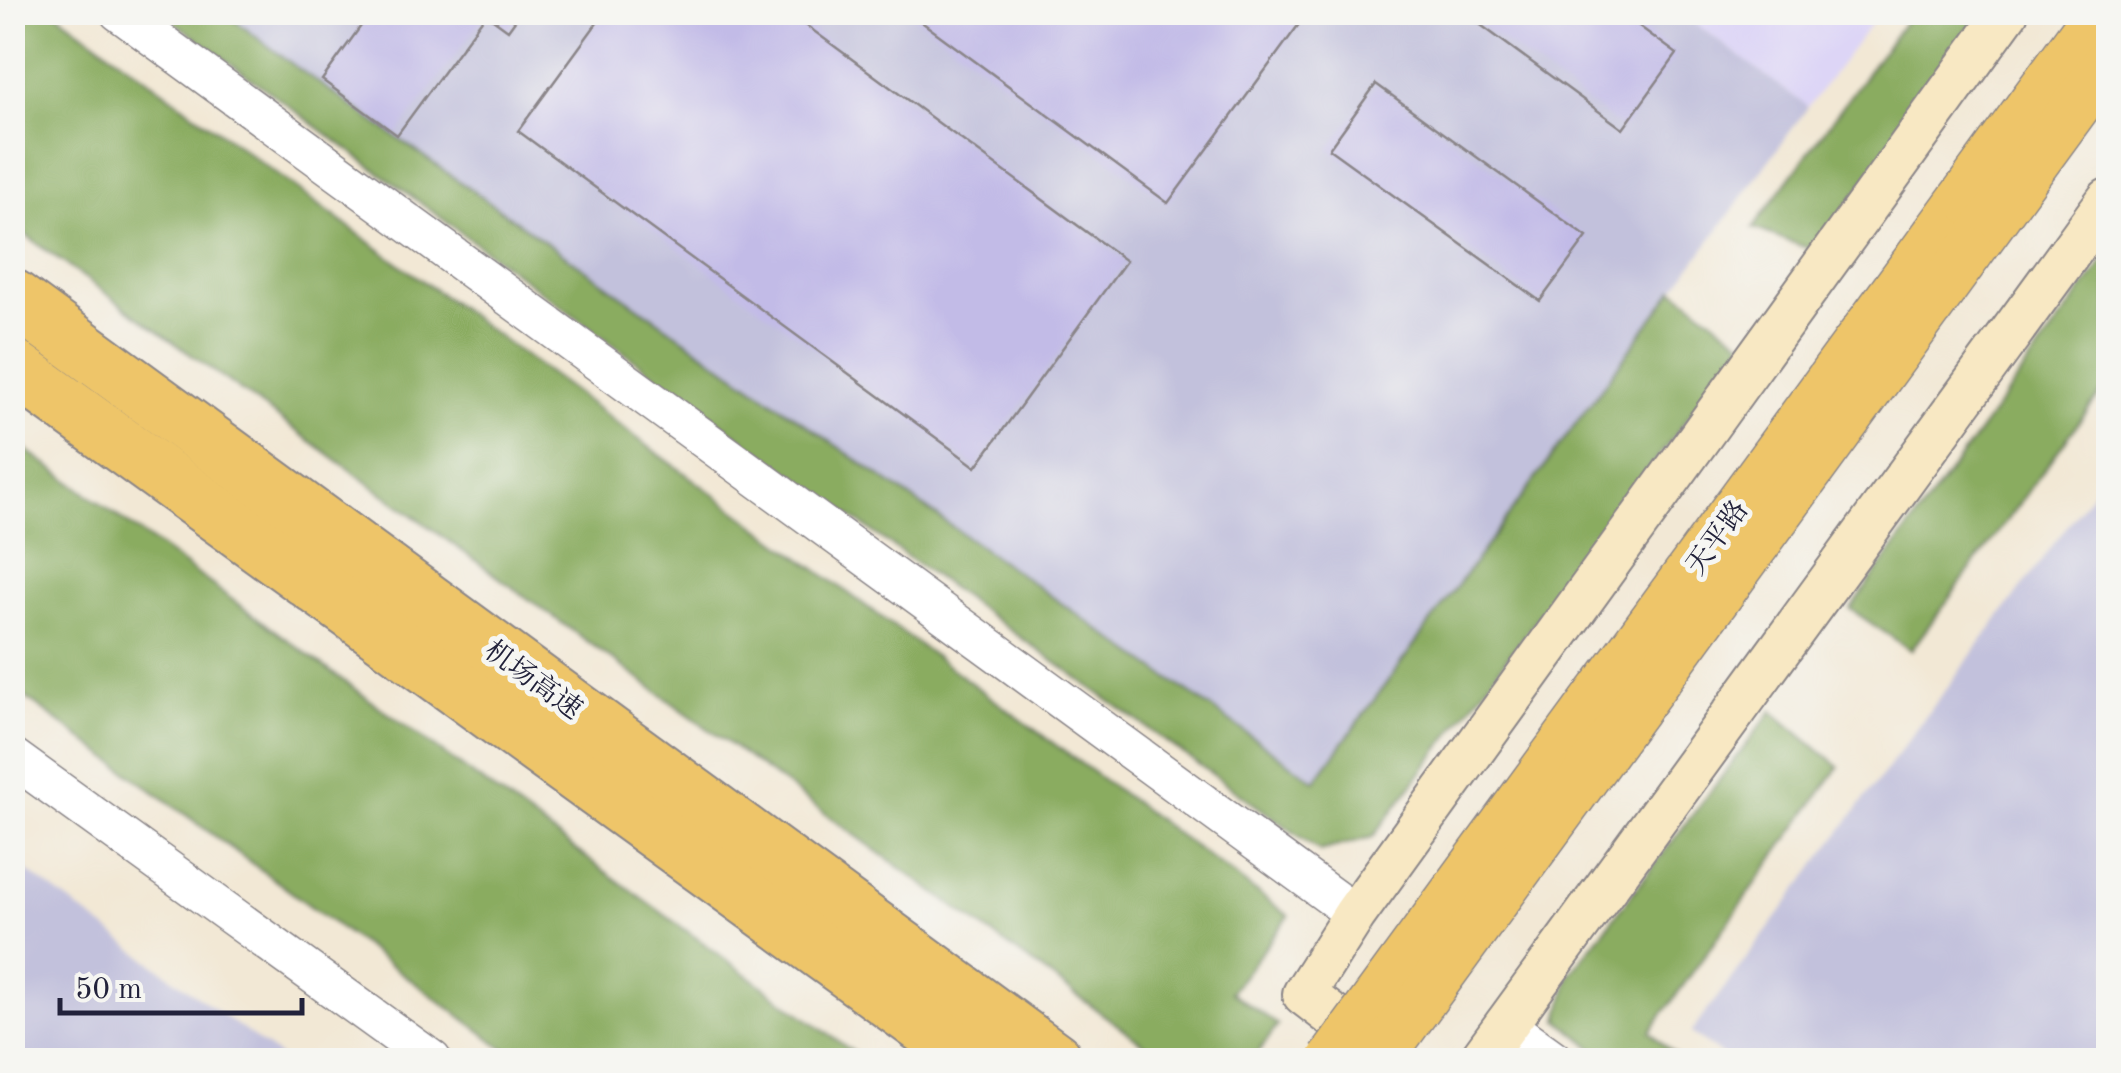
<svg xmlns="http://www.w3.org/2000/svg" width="2121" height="1073" font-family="'Old Standard TT','Noto Serif SC',serif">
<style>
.built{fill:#ddd5f6}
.industrial{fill:#c2c1dc}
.forest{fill:#8aac60;stroke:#56674e;stroke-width:2.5}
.building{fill:#c2bbe7}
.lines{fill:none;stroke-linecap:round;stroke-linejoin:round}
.tertiary-casing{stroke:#8a8588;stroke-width:41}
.secondary-casing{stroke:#8a8588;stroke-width:46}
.primary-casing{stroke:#8a8588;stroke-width:51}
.motorway-casing{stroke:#8a8588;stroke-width:59}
.tertiary{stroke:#fff;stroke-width:38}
.secondary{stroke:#f8e8c3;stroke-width:42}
.primary{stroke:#eec569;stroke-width:48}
.motorway{stroke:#eec569;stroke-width:55}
.primary-bridge-casing{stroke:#8a8588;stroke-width:51;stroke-linecap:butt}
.primary-bridge{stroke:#eec569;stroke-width:48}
.labels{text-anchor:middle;stroke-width:10;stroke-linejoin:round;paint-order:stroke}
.street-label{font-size:28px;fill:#22223b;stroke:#f6f6f2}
</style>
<rect width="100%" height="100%" fill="#f6f6f2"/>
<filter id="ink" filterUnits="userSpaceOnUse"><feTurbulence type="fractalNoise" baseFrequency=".01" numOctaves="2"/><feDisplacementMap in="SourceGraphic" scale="20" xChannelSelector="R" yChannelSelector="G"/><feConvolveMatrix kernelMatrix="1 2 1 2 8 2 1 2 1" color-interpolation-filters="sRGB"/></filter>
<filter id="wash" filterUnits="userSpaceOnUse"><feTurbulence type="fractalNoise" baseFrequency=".0048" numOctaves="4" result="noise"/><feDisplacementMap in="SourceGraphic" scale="40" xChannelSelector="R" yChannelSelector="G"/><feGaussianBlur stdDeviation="2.25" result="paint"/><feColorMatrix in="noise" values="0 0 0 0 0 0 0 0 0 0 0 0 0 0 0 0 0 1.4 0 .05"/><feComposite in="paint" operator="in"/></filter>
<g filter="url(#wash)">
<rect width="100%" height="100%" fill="#f2e8d5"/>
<polygon class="built" points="1681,13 1879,13 1808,107"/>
<g class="industrial">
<polygon points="225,13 1681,13 1808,107 1315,781 296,67"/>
<polygon points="2108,471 2108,1060 1729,1060 1691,1033"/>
<polygon points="12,860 52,889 284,1060 13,1060"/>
</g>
<g class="forest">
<polygon points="13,12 57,13 1289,916 1231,992 1278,1025 1253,1060 1166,1060 13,226"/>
<polygon points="162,13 225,13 296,67 1315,781 1674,289 1744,343 1373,837 1320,851 749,444"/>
<polygon points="1911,13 1988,13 1815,251 1753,228"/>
<polygon points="2108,255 2108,383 1911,650 1850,609"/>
<polygon points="13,440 864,1060 520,1060 13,688"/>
<polygon points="1772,711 1839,767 1650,1032 1681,1060 1607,1060 1559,1020 1569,976"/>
</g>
<g id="blocks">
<g class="building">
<polygon points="371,12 521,12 508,30 486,14 397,135 322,80"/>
<polygon points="605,12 788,12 1126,261 976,467 518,131"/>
<polygon points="908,12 1308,12 1168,203"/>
<polygon points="1463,12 1620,12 1677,54 1623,129"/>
<polygon points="1376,84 1587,237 1540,301 1329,149"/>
</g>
</g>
</g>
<g filter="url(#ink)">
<use href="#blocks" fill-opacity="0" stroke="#8a8588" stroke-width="2.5"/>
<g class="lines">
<defs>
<g id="tertiary">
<polyline points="119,12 1355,914"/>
<polyline points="12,757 432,1060"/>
<polyline points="1504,1024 1554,1060"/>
</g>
<g id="secondary">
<polyline points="1381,1053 1304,994 1355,914 2007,12"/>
<polyline points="1480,1060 2108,200"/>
</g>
<g id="primary">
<polyline points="1937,234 2099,12"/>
<polyline points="1969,252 2108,62"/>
</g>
<g id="motorway">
<polyline points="12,297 1055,1060"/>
<polyline points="12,366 971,1060"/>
</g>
</defs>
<use href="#tertiary" class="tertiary-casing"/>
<use href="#secondary" class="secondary-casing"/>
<use href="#primary" class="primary-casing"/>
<use href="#motorway" class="motorway-casing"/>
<use href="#tertiary" class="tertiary"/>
<use href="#secondary" class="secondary"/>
<use href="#primary" class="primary"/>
<use href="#motorway" class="motorway"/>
<defs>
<g id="primary-bridge">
<polyline points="1332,1060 1937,234"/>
<polyline points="1378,1060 1969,252"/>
</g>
</defs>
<use href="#primary-bridge" class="primary-bridge-casing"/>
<use href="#primary-bridge" class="primary-bridge"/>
</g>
</g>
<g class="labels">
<g class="street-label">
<text transform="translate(1716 537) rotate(-54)" y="10">天平路</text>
<text transform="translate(534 679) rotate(36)" y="10">机场高速</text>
</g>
</g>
<rect width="2121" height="1073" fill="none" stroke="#f6f6f2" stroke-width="50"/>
<path d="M60 998v15h242v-15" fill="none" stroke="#22223b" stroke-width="5"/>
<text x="75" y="998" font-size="30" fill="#22223b" stroke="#f6f6f2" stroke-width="8" paint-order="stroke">50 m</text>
</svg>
